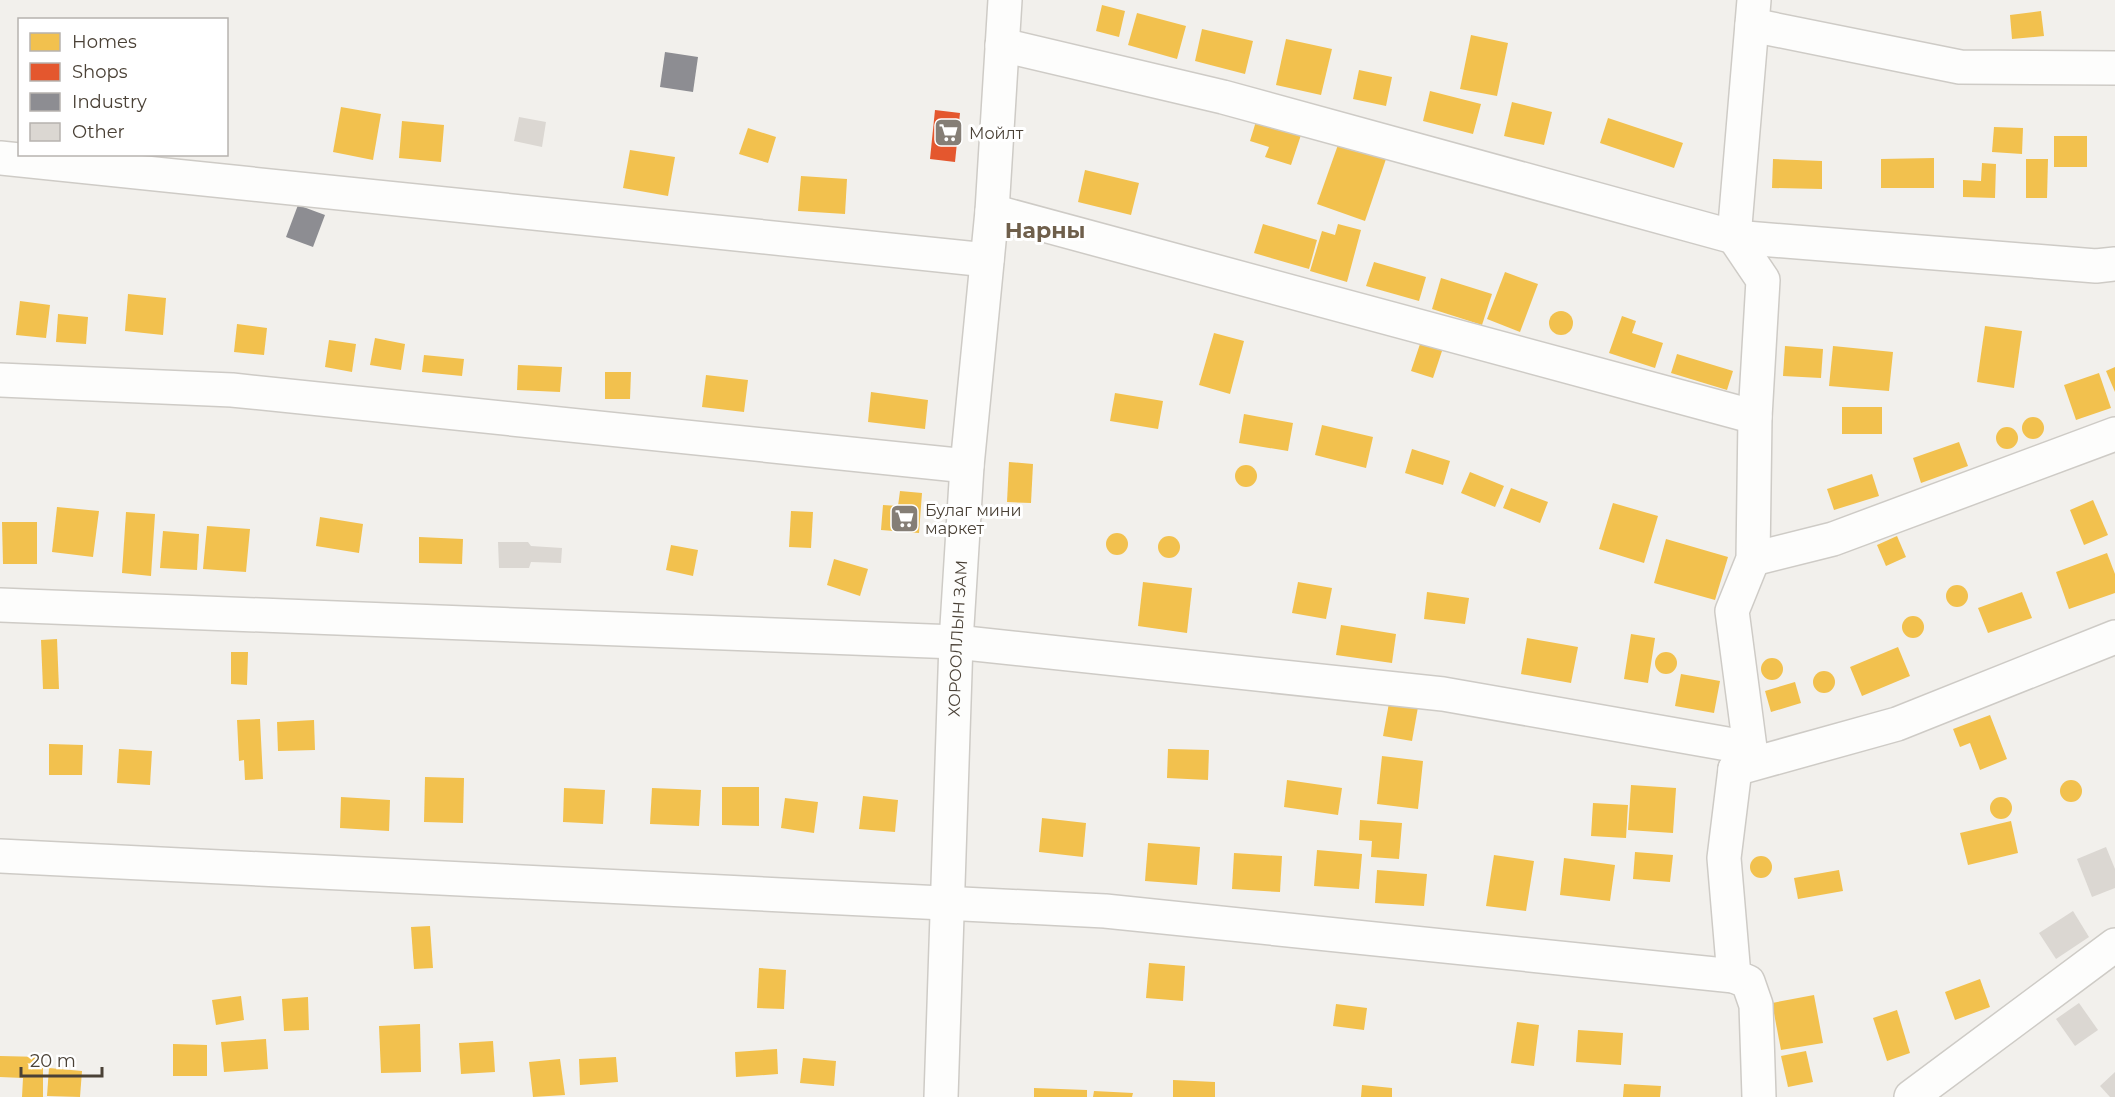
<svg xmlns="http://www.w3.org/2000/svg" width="2115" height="1097" font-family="Montserrat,sans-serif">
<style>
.homes{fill:#f2c14e}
.shops{fill:#e4572e}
.industry{fill:#8d8d92}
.building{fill:#dbd7d2}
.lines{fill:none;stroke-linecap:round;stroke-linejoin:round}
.minor-casing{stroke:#cecbc6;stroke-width:36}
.minor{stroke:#fdfdfc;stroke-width:33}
.labels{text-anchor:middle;stroke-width:6;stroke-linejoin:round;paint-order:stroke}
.poi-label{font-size:16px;fill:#4a4136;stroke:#fff;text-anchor:start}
.street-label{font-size:16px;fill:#4a4136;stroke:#fff}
.district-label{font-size:22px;font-weight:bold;fill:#6f5f4b;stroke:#fff}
</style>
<rect width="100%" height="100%" fill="#f2f0ec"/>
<g class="homes">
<polygon points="1102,5 1125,11 1119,37 1096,31"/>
<polygon points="2041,11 2044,36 2012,39 2010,15"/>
<polygon points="1137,13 1186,26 1177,59 1128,45"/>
<polygon points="1202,29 1253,41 1245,74 1195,61"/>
<polygon points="1471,35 1508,43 1497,96 1460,89"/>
<polygon points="1286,39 1332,49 1321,95 1276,85"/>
<polygon points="1359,70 1392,77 1386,106 1353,99"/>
<polygon points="1430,91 1481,104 1473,134 1423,121"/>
<polygon points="1512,102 1552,112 1544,145 1504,136"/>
<polygon points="341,107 381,114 373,160 333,152"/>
<polygon points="1257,118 1302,132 1291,165 1265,157 1269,147 1250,141"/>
<polygon points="1608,118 1683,143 1674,168 1600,143"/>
<polygon points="402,121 444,125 441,162 399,158"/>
<polygon points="1994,127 2023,128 2022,154 1992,152"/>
<polygon points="748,128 776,137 768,163 739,154"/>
<rect x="2054" y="136" width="33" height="31"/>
<polygon points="1339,142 1386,159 1365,221 1317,204"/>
<polygon points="630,150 675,157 668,196 623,188"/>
<polygon points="1934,158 1934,188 1881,188 1881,159"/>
<polygon points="1773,159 1822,161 1822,189 1772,188"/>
<polygon points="2026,159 2048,159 2047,198 2026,198"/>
<polygon points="1982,163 1996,164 1995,198 1963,197 1963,180 1981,181"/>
<polygon points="1085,170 1139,183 1131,215 1078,202"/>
<polygon points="801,176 847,179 845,214 798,211"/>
<polygon points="1263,224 1317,240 1309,269 1254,253"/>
<polygon points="1338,224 1361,230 1347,282 1310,271 1322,231 1335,235"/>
<polygon points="1374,262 1426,277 1419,301 1366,286"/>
<polygon points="1505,272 1538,284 1520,332 1487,319"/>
<polygon points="1441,278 1492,294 1482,325 1432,309"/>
<polygon points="128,294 166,298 163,335 125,331"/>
<polygon points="20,301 50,305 46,338 16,335"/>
<circle cx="1561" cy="323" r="12"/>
<polygon points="58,314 88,317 86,344 56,342"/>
<polygon points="1622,316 1636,321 1632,333 1663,343 1655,368 1609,353"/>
<polygon points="237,324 267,328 264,355 234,352"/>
<polygon points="1985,326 2022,331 2014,388 1977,382"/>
<polygon points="1214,333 1244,341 1230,394 1199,385"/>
<polygon points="375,338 405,344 401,370 370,365"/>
<polygon points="329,340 356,344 352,372 325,367"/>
<polygon points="1421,341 1443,348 1433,378 1411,371"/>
<polygon points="1785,346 1823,349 1821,378 1783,376"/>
<polygon points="1833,346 1893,352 1889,391 1829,386"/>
<polygon points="1677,354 1733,371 1727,390 1671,373"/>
<polygon points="424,355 464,359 462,376 422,372"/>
<polygon points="518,365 562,367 560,392 517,390"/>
<polygon points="2115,367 2115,392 2106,371"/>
<polygon points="605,372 631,372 630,399 605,399"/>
<polygon points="2099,373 2111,408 2076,420 2064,385"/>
<polygon points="706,375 748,380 744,412 702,407"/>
<polygon points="871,392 928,400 925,429 868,422"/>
<polygon points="1115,393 1163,401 1158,429 1110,421"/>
<rect x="1842" y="407" width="40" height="27"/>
<polygon points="1244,414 1293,423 1288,451 1239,443"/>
<circle cx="2033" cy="428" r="11"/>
<polygon points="1322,425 1373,437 1366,468 1315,455"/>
<circle cx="2007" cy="438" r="11"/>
<polygon points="1959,442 1968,466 1921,483 1913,458"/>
<polygon points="1412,449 1450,461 1443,485 1405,473"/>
<polygon points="1009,462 1033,464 1031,503 1007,502"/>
<circle cx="1246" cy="476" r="11"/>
<polygon points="1470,472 1504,486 1495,507 1461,493"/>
<polygon points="1872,474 1879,496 1834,510 1827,489"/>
<polygon points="1511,488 1548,502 1540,523 1503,508"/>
<polygon points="900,491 922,493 919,533 881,530 883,505 898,506"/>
<polygon points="2093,500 2108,535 2084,545 2070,510"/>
<polygon points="1613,503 1658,516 1644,563 1599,549"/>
<polygon points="57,507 99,511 93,557 52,552"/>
<polygon points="791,511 813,512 811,548 789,547"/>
<polygon points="126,512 155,514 151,576 122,573"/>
<polygon points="320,517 363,524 359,553 316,546"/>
<polygon points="2,522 37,522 37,564 3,564"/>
<polygon points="207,526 250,529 246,572 203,569"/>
<polygon points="163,531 199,534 197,570 160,568"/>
<circle cx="1117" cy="544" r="11"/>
<circle cx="1169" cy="547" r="11"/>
<polygon points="1897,536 1906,557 1886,566 1877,545"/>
<polygon points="419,537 463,539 462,564 419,563"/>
<polygon points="1666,539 1728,557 1715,600 1654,583"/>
<polygon points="671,545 698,550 693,576 666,570"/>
<polygon points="2107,553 2115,574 2115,593 2069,609 2056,572"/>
<polygon points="834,559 868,569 860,596 827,585"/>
<polygon points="1143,582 1192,588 1187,633 1138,626"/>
<polygon points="1298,582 1332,588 1326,619 1292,613"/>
<circle cx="1957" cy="596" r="11"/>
<polygon points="1427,592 1469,598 1465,624 1424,619"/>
<polygon points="2022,592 2032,618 1988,633 1978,608"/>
<circle cx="1913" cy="627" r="11"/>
<polygon points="1341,625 1396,634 1392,663 1336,655"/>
<polygon points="1631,634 1655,638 1648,683 1624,679"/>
<polygon points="1527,638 1578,647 1571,683 1521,674"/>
<polygon points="57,639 59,689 43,689 41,640"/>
<polygon points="1898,647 1910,676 1862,696 1850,667"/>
<circle cx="1666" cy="663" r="11"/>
<polygon points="231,652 248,652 247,685 231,684"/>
<circle cx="1772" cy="669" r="11"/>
<circle cx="1824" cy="682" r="11"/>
<polygon points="1681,674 1720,681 1714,713 1675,706"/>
<polygon points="1795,682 1801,703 1771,712 1765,691"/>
<polygon points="1389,703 1418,707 1412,741 1383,736"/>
<polygon points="1990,715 2007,759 1980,770 1970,743 1960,747 1953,729"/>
<polygon points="260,719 263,779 245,780 244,760 239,761 237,720"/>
<polygon points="314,720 315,750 278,751 277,722"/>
<polygon points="49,744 83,745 82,775 49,775"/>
<polygon points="119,749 152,751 150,785 117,783"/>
<polygon points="1168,749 1209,750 1208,780 1167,778"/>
<polygon points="1382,756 1423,761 1418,809 1377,804"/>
<polygon points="425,777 464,778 463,823 424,822"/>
<circle cx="2071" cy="791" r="11"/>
<polygon points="1287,780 1342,788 1338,815 1284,807"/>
<polygon points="1631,785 1676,788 1673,833 1628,830"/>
<polygon points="722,787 759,787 759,826 722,825"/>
<polygon points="564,788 605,790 603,824 563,822"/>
<polygon points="652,788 701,790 699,826 650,824"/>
<polygon points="863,796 898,800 895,832 859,829"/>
<circle cx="2001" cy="808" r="11"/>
<polygon points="341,797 390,800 389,831 340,828"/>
<polygon points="785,798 818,802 814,833 781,828"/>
<polygon points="1593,803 1628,805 1626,838 1591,836"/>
<polygon points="1042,818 1086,823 1083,857 1039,852"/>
<polygon points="1360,820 1402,823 1399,859 1371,857 1372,841 1359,840"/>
<polygon points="2011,821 2018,853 1968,865 1960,833"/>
<polygon points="1148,843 1200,847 1197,885 1145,881"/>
<polygon points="1317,850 1362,854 1359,889 1314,886"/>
<polygon points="1635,852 1673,855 1670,882 1633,879"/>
<polygon points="1234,853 1282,856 1280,892 1232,889"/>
<polygon points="1494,855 1534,861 1526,911 1486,906"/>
<circle cx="1761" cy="867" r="11"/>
<polygon points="1564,858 1615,865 1610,901 1560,895"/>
<polygon points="1377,870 1427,874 1424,906 1375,903"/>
<polygon points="1839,870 1843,891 1798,899 1794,878"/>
<polygon points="430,926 433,968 414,969 411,927"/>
<polygon points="1149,963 1185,966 1183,1001 1146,998"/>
<polygon points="759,968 786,970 784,1009 757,1008"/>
<polygon points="1980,979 1990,1007 1955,1020 1945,992"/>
<polygon points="1814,995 1823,1043 1781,1050 1772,1003"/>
<polygon points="241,996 244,1020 216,1025 212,1000"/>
<polygon points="308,997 309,1030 284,1031 282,999"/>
<polygon points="1336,1004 1367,1008 1364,1030 1333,1026"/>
<polygon points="1897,1010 1910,1053 1887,1061 1873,1018"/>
<polygon points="1517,1022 1539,1025 1534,1066 1511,1063"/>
<polygon points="420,1024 421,1072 381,1073 379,1026"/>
<polygon points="1578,1030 1623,1033 1621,1065 1576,1062"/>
<polygon points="266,1039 268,1069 224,1072 221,1042"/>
<polygon points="493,1041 495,1072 461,1074 459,1043"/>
<polygon points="173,1044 207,1045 207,1076 173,1076"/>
<polygon points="777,1049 778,1074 736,1077 735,1052"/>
<polygon points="1806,1051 1813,1082 1788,1087 1781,1056"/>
<polygon points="0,1056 43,1057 43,1097 22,1097 23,1078 0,1077"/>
<polygon points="616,1057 618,1082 580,1085 579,1059"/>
<polygon points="803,1058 836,1061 834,1086 800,1083"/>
<polygon points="560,1059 565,1095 533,1097 529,1062"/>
<polygon points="49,1068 82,1071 80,1097 47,1096"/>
<polygon points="1173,1080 1215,1082 1215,1097 1173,1097"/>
<polygon points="1624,1084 1661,1086 1660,1097 1623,1097"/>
<polygon points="1362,1085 1392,1088 1392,1097 1361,1097"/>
<polygon points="1034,1088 1087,1090 1087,1097 1034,1097"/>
<polygon points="1094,1091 1133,1093 1132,1097 1093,1097"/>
</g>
<polygon class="shops" points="935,110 960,113 955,162 930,159"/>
<g class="industry">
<polygon points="665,52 698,57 693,92 660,87"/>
<polygon points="298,205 325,215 313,247 286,237"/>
</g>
<g class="building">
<polygon points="519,117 546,122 542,147 514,141"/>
<polygon points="498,542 528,542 531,546 562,548 561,563 531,562 529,568 499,568"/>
<polygon points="2106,847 2115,869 2115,888 2092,897 2077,859"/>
<polygon points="2073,911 2089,937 2056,959 2039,933"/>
<polygon points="2079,1003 2098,1030 2075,1046 2056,1019"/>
<polygon points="2115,1072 2115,1097 2110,1097 2100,1086"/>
</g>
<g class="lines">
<defs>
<g id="minor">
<polyline points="1754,0 1734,237 1763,280 1755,417 1753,559 1732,611 1750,748 1735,769 1724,858 1734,976 1748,982 1756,1005 1759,1097"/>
<polyline points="1752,25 1960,67 2115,68"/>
<polyline points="1002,45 1223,97 1734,237 2096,266 2115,264"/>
<polyline points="0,158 987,260"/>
<polyline points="992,211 1755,417"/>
<polyline points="0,380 232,390 967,466"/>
<polyline points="1753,559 1833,539 2115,434"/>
<polyline points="0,605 956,642 1443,694 1750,748"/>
<polyline points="1735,769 1897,724 2115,637"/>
<polyline points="0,856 1105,911 1734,976"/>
<path id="s1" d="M941 1097 956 642 967 466 992 211 1005 0"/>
<polyline points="1911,1097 2115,945"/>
</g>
</defs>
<use href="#minor" class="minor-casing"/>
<use href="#minor" class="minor"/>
</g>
<defs>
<symbol id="supermarket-square" viewBox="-11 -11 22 22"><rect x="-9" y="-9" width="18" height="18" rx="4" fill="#857e76" stroke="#fff"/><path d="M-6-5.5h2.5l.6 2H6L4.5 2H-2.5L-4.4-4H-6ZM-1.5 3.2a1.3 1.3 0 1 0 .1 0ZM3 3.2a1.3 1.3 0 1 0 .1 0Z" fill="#fff"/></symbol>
</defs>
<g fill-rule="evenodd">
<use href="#supermarket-square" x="932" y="116" width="33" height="33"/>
<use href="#supermarket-square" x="888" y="502" width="33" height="33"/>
</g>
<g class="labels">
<g class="poi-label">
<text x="969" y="139">Мойлт</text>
<text x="925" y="516">Булаг мини<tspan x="925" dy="18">маркет</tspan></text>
</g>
<g class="street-label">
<text dy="6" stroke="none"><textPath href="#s1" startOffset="459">ХОРООЛЛЫН ЗАМ</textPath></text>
</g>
<g class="district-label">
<text x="1045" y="238">Нарны</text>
</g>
</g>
<rect x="18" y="18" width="210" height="138" fill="#ffffff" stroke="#b7b3af" stroke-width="1.5"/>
<rect x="30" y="33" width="30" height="18" fill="#f2c14e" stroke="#b7b3af" stroke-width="1.5"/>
<text x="72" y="48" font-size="18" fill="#4a4136">Homes</text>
<rect x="30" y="63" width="30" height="18" fill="#e4572e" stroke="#b7b3af" stroke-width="1.5"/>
<text x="72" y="78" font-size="18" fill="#4a4136">Shops</text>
<rect x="30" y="93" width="30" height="18" fill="#8d8d92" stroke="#b7b3af" stroke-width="1.5"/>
<text x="72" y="108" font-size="18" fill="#4a4136">Industry</text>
<rect x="30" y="123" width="30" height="18" fill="#dbd7d2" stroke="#b7b3af" stroke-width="1.5"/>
<text x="72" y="138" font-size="18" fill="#4a4136">Other</text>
<path d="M21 1067v9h81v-9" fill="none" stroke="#4a4136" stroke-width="3"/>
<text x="30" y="1067" font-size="18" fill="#4a4136" stroke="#ffffff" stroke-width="4.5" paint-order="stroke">20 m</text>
</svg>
